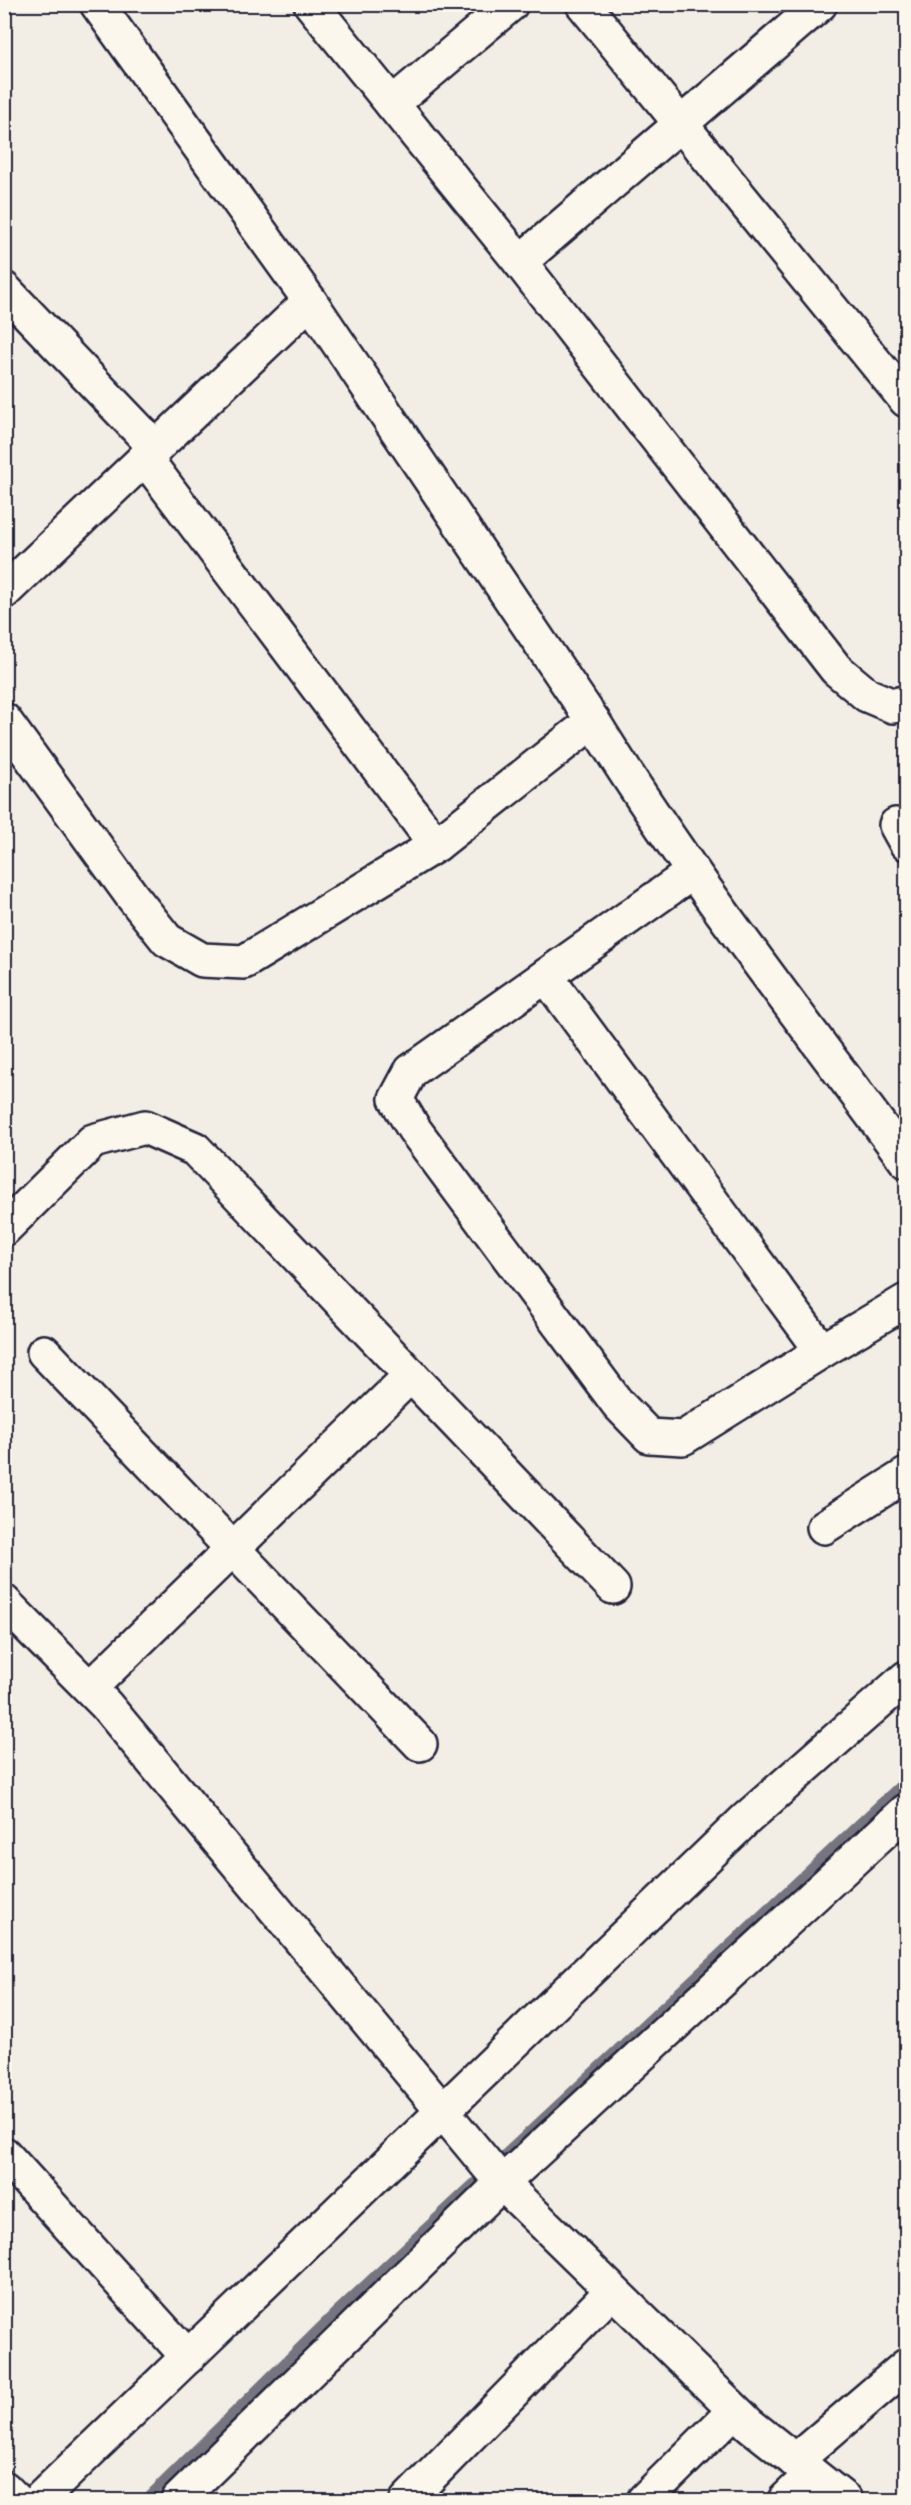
<svg xmlns="http://www.w3.org/2000/svg" width="911" height="2505" font-family="'Gochi Hand',sans-serif">
<style>
.lines{fill:none;stroke-linecap:round;stroke-linejoin:round}
.stream{stroke:#76747f;stroke-width:10}
.minor-casing{stroke:#22223b;stroke-width:38}
.minor{stroke:#fbf7ec;stroke-width:33}
</style>
<rect width="100%" height="100%" fill="#f2eee5"/>
<filter id="ink" filterUnits="userSpaceOnUse"><feTurbulence type="fractalNoise" baseFrequency=".0167" numOctaves="2"/><feDisplacementMap in="SourceGraphic" scale="12" xChannelSelector="R" yChannelSelector="G"/><feConvolveMatrix kernelMatrix="1 2 1 2 8 2 1 2 1" color-interpolation-filters="sRGB"/></filter>
<g filter="url(#ink)">
<g class="lines">
<polyline class="stream" points="145,2500 334,2314 906,1780"/>
<defs>
<g id="minor">
<path d="M97 4 310 301 593 721C687 874 800 1016 906 1161"/>
<polyline points="311,4 520,262 836,669 867,695 893,706 906,702"/>
<polyline points="583,4 906,400"/>
<polyline points="392,104 511,4"/>
<polyline points="520,262 820,4"/>
<polyline points="4,289 156,448"/>
<polyline points="145,458 436,845"/>
<polyline points="4,592 310,301"/>
<polyline points="4,720 132,896 167,940 202,960 244,962 436,845 593,721"/>
<polyline points="896,825 906,843"/>
<polyline points="693,872 411,1071 396,1099 414,1129 618,1404 649,1436 683,1438 822,1351 906,1301"/>
<polyline points="546,976 822,1351"/>
<polyline points="4,1229 93,1141 145,1127 195,1149 613,1587"/>
<polyline points="44,1352 420,1744"/>
<polyline points="824,1527 906,1475"/>
<polyline points="4,1602 106,1705 502,2183 750,2425 845,2500"/>
<polyline points="90,1688 411,1375"/>
<polyline points="4,2154 188,2357"/>
<polyline points="795,2461 906,2366"/>
<polyline points="4,2488 16,2500"/>
<polyline points="39,2500 746,1819 906,1678"/>
<polyline points="178,2500 502,2183 906,1811"/>
<polyline points="407,2500 611,2292"/>
<polyline points="644,2500 734,2411"/>
<polyline points="785,2500 812,2474"/>
</g>
</defs>
<use href="#minor" class="minor-casing"/>
<use href="#minor" class="minor"/>
</g>
</g>
<rect width="911" height="2505" fill="none" stroke="#fbf7ec" stroke-width="24"/>
<rect x="12" y="12" width="887" height="2481" fill="none" stroke="#22223b" stroke-width="2" filter="url(#ink)"/>
</svg>
